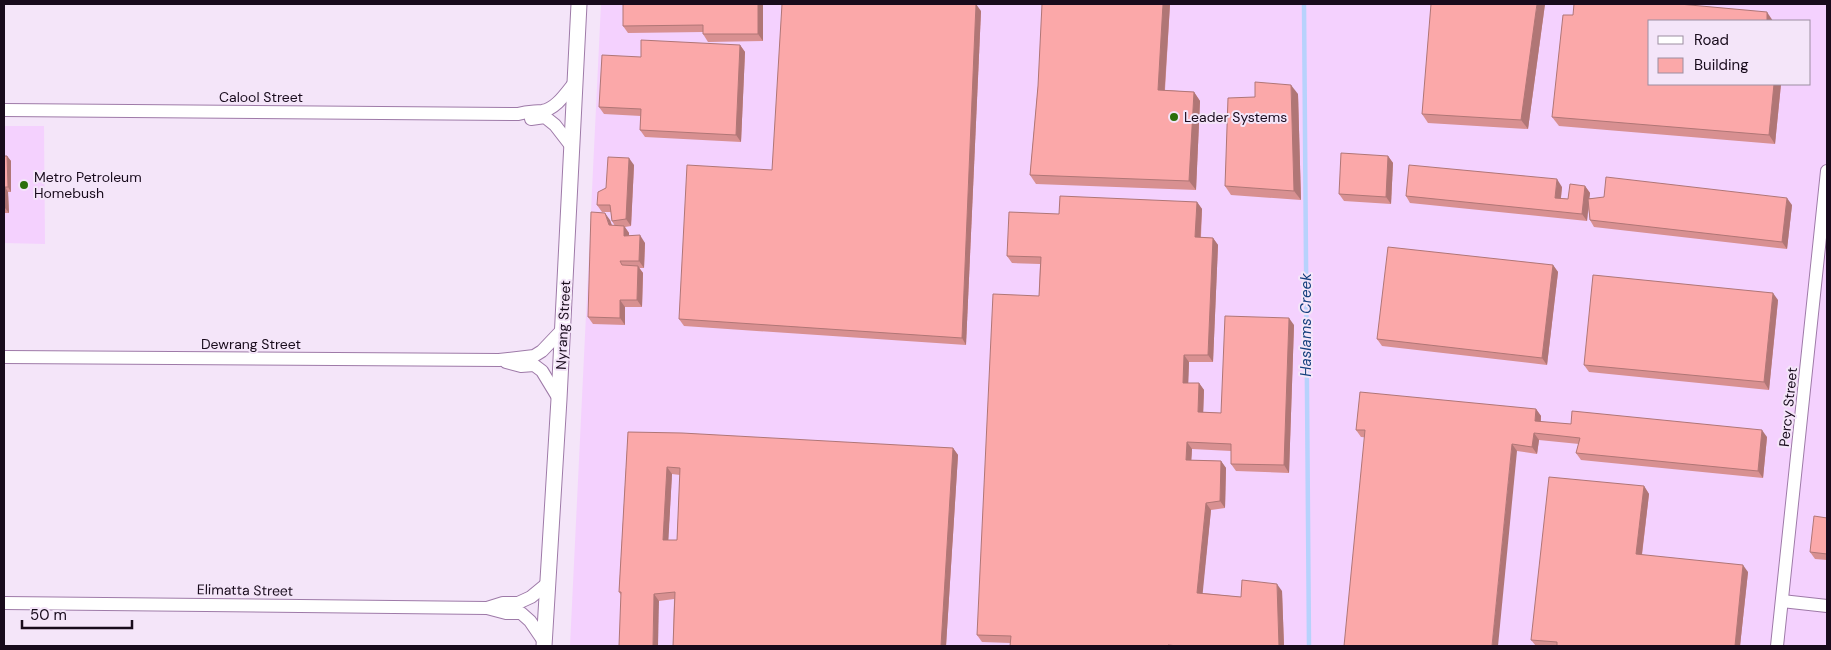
<svg xmlns="http://www.w3.org/2000/svg" width="1831" height="650" font-family="'DM Sans',sans-serif">
<style>
.built{fill:#f4d1fe;fill-rule:evenodd}
.lines{fill:none;stroke-linecap:round;stroke-linejoin:round}
.stream{stroke:#b7d2fc;stroke-width:4.5}
.minor-casing{stroke:#9e7aa8;stroke-width:14}
.tertiary-casing{stroke:#9e7aa8;stroke-width:17}
.minor{stroke:#fff;stroke-width:12}
.tertiary{stroke:#fff;stroke-width:15}
.wall{fill:#d89091;fill-rule:evenodd}
.shaded-wall{fill:#b07676}
.building{fill:#fba8a9;stroke:#b07676;fill-rule:evenodd}
.poi-dot{fill:#2b6f0a;stroke:#f4e5f9;stroke-width:2}
.labels{text-anchor:middle;stroke-width:4;stroke-linejoin:round;paint-order:stroke}
.street-label{font-size:14px;fill:#180b1c;stroke:#f4e5f9}
.poi-label{font-size:14px;fill:#180b1c;stroke:#f4e5f9;text-anchor:start}
.water-label{font-size:15px;font-style:italic;fill:#143f7d;stroke:#f4e5f9}
</style>
<rect width="100%" height="100%" fill="#f4e5f9"/>
<g class="built">
<path d="M601 4H1827V646H570ZM1650 21H1810V84H1650Z"/>
<polygon points="4,126 44,126 45,244 4,243"/>
</g>
<g class="lines">
<polyline class="stream" points="1304,4 1309,646"/>
<defs>
<g id="minor">
<path d="M4 110 518 114C528 111 532 112 542 111 556 109 566 93 575 82"/>
<polyline points="531,119 545,117 555,125 572,147"/>
<polyline points="4,357 499,360 534,356 542,351 562,330"/>
<polyline points="506,362 521,366 534,365 542,371 559,399"/>
<polyline points="1782,601 1827,606"/>
<polyline points="4,603 487,608 506,613 521,613 530,621 545,643"/>
<polyline points="487,608 503,603 518,603 531,597 548,583"/>
<polyline points="1777,646 1827,171"/>
</g>
<polyline id="tertiary" points="544,646 559,399 579,4"/>
</defs>
<use href="#minor" class="minor-casing"/>
<use href="#tertiary" class="tertiary-casing"/>
<use href="#minor" class="minor"/>
<use href="#tertiary" class="tertiary"/>
</g>
<g class="wall">
<polygon points="623,4 763,4 763,41 708,42 703,34 703,32 628,33 623,26"/>
<polygon points="1170,4 1165,90 1194,92 1200,101 1196,190 1036,184 1030,175 1038,86"/>
<polygon points="1545,4 1528,129 1428,123 1422,114"/>
<polygon points="981,11 966,345 684,326 679,319 772,170"/>
<polygon points="1650,21 1781,84 1775,144 1559,126 1552,117"/>
<polygon points="740,45 745,52 741,142 645,137 640,130 641,116 604,114 599,107 641,57"/>
<polygon points="1298,94 1301,200 1231,195 1225,186"/>
<polygon points="4,156 7,156 11,161 11,192 8,192 9,213 4,213"/>
<polygon points="1388,156 1393,163 1391,204 1344,201 1339,194"/>
<polygon points="634,165 631,226 625,227 629,233 629,235 645,243 644,268 639,268 643,273 642,307 625,307 625,325 593,324 588,317 610,220 612,225 615,226 612,221 611,212 602,212 597,205 606,188"/>
<polygon points="1585,186 1590,193 1589,198 1792,205 1787,249 1594,227 1590,220 1588,207 1587,221 1410,203 1406,196 1562,187 1561,198 1568,199"/>
<polygon points="1197,202 1202,209 1201,237 1213,238 1218,245 1213,362 1189,362 1188,383 1199,383 1204,390 1203,412 1221,413 1294,325 1289,473 1236,471 1231,464 1231,451 1192,449 1191,460 1221,461 1226,468 1225,508 1211,510 1202,593 1241,597 1282,591 1284,646 1010,646 1010,643 982,642 977,635 1039,296 1040,264 1012,263 1007,256 1059,214"/>
<polygon points="1553,265 1558,272 1547,365 1382,346 1377,339"/>
<polygon points="1778,300 1769,390 1589,372 1584,365"/>
<polygon points="1536,409 1541,416 1541,422 1571,424 1767,437 1763,478 1581,460 1576,453 1579,444 1539,440 1537,454 1517,451 1361,437 1356,430"/>
<path d="M628 432 953 448 958 455 946 646H673L674 599 659 601 621 595 619 592ZM672 474 680 475 677 540H668Z"/>
<polygon points="1644,486 1649,494 1642,555 1748,572 1740,646 1536,646 1531,640"/>
<polygon points="1827,518 1827,560 1815,559 1810,552"/>
</g>
<g class="shaded-wall">
<polygon points="758,4 763,4 763,41 758,34"/>
<polygon points="976,4 981,11 966,345 962,338"/>
<polygon points="1163,4 1170,4 1164,99 1158,90"/>
<polygon points="1537,4 1545,4 1528,129 1521,120"/>
<polygon points="1767,12 1773,21 1767,21"/>
<polygon points="740,45 745,52 741,142 736,135"/>
<polygon points="1774,84 1781,84 1775,144 1769,135"/>
<polygon points="1291,85 1298,94 1301,200 1294,191"/>
<polygon points="1194,92 1200,101 1196,190 1189,181"/>
<polygon points="7,156 11,161 11,192 8,187"/>
<polygon points="1388,156 1393,163 1391,204 1386,197"/>
<polygon points="629,158 634,165 631,226 626,219"/>
<polygon points="1557,179 1562,187 1560,205 1555,198"/>
<polygon points="1585,186 1590,193 1587,221 1582,214"/>
<polygon points="5,187 8,192 9,213 5,208"/>
<polygon points="1787,198 1792,205 1787,249 1782,242"/>
<polygon points="1197,202 1202,209 1200,244 1195,237"/>
<polygon points="605,213 610,220 614,233 609,225"/>
<polygon points="624,226 629,233 629,243 624,236"/>
<polygon points="640,235 645,243 644,268 639,261"/>
<polygon points="1213,238 1218,245 1213,362 1208,355"/>
<polygon points="1553,265 1558,272 1547,365 1542,358"/>
<polygon points="638,266 643,273 642,307 637,300"/>
<polygon points="1773,293 1778,300 1769,390 1764,382"/>
<polygon points="620,300 625,307 625,325 620,318"/>
<polygon points="1289,318 1294,325 1289,473 1284,465"/>
<polygon points="1184,355 1189,362 1188,390 1183,383"/>
<polygon points="1199,383 1204,390 1203,419 1198,412"/>
<polygon points="1536,409 1541,416 1540,428 1535,421"/>
<polygon points="1762,430 1767,437 1763,478 1758,471"/>
<polygon points="1534,433 1539,440 1537,454 1532,447"/>
<polygon points="1187,442 1192,449 1191,467 1186,460"/>
<polygon points="1512,444 1517,451 1498,646 1492,646"/>
<polygon points="953,448 958,455 946,646 941,646"/>
<polygon points="1221,461 1226,468 1225,508 1220,501"/>
<polygon points="667,467 672,474 668,547 663,540"/>
<polygon points="1644,486 1649,494 1641,561 1636,554"/>
<polygon points="1206,503 1211,510 1202,600 1197,593"/>
<polygon points="1743,565 1748,572 1740,646 1735,646"/>
<polygon points="1277,584 1282,591 1284,646 1279,646"/>
<polygon points="654,594 659,601 658,646 653,646"/>
</g>
<g class="building">
<polygon points="623,4 758,4 758,34 703,34 703,25 623,26"/>
<polygon points="782,4 976,4 962,338 679,319 687,165 772,170"/>
<polygon points="1042,4 1163,4 1158,90 1194,92 1189,181 1030,175 1038,86"/>
<polygon points="1431,4 1537,4 1521,120 1422,114"/>
<polygon points="1574,4 1679,4 1767,12 1767,21 1650,21 1650,84 1774,84 1769,135 1552,117 1563,15 1573,15"/>
<polygon points="641,40 740,45 736,135 640,130 641,109 599,107 602,55 641,57"/>
<polygon points="1255,82 1291,85 1294,191 1225,186 1228,98 1255,97"/>
<polygon points="1341,153 1388,156 1386,197 1339,194"/>
<polygon points="4,156 7,156 8,187 5,187 5,208 4,208"/>
<polygon points="608,157 629,158 626,219 612,221 610,205 597,205 598,192 606,188"/>
<polygon points="1409,165 1557,179 1555,198 1568,199 1570,184 1585,186 1582,214 1406,196"/>
<polygon points="1606,177 1787,198 1782,242 1590,220 1588,199 1604,197"/>
<polygon points="1060,196 1197,202 1195,237 1213,238 1208,355 1184,355 1183,383 1199,383 1198,412 1221,413 1225,316 1289,318 1284,465 1231,464 1231,444 1187,442 1186,460 1221,461 1220,501 1206,503 1197,593 1241,597 1242,580 1277,584 1279,646 1178,646 1168,645 1168,646 1010,646 1011,636 977,635 993,294 1039,296 1041,257 1007,256 1009,212 1059,214"/>
<polygon points="591,212 605,213 609,225 624,226 624,236 640,235 639,261 620,261 622,265 638,266 637,300 620,300 620,318 588,317"/>
<polygon points="1388,247 1553,265 1542,358 1377,339"/>
<polygon points="1593,275 1773,293 1764,382 1584,365"/>
<polygon points="1360,392 1536,409 1535,421 1571,424 1572,411 1762,430 1758,471 1576,453 1580,438 1534,433 1532,447 1512,444 1492,646 1344,646 1365,430 1356,430"/>
<path d="M628 432 682 433 953 448 941 646H673L675 592 654 594 653 646H619L621 592H619ZM667 467 680 468 677 540H663Z"/>
<polygon points="1549,477 1644,486 1636,554 1743,565 1735,646 1557,646 1557,642 1531,640"/>
<polygon points="1814,516 1827,518 1827,554 1810,552"/>
</g>
<g class="poi-dot">
<circle cx="1174" cy="117" r="5"/>
<circle cx="24" cy="185" r="5"/>
</g>
<g class="labels">
<g class="street-label">
<text x="261" y="102">Calool Street</text>
<text transform="translate(563 325) rotate(-87)" y="5">Nyrang Street</text>
<text x="251" y="349">Dewrang Street</text>
<text transform="translate(1788 407) rotate(-84)" y="5">Percy Street</text>
<text transform="translate(245 590) rotate(1)" y="5">Elimatta Street</text>
</g>
<g class="poi-label">
<text x="1184" y="122">Leader Systems</text>
<text x="34" y="182">Metro Petroleum<tspan x="34" dy="16">Homebush</tspan></text>
</g>
<g class="water-label">
<text transform="translate(1306 325) rotate(-90)" y="5">Haslams Creek</text>
</g>
</g>
<rect width="1831" height="650" fill="none" stroke="#180b1c" stroke-width="10"/>
<rect x="1648" y="20" width="162" height="65" fill="#f4e5f9" stroke="#9c8ea1"/>
<rect x="1658" y="36" width="25" height="8" fill="#ffffff" stroke="#9c8ea1"/>
<text x="1694" y="45" font-size="15" fill="#180b1c">Road</text>
<rect x="1658" y="58" width="25" height="15" fill="#fba8a9" stroke="#9c8ea1"/>
<text x="1694" y="70" font-size="15" fill="#180b1c">Building</text>
<path d="M22 620v8h110v-8" fill="none" stroke="#180b1c" stroke-width="2.5"/>
<text x="30" y="620" font-size="15" fill="#180b1c" stroke="#f4e5f9" stroke-width="4" paint-order="stroke">50 m</text>
</svg>
